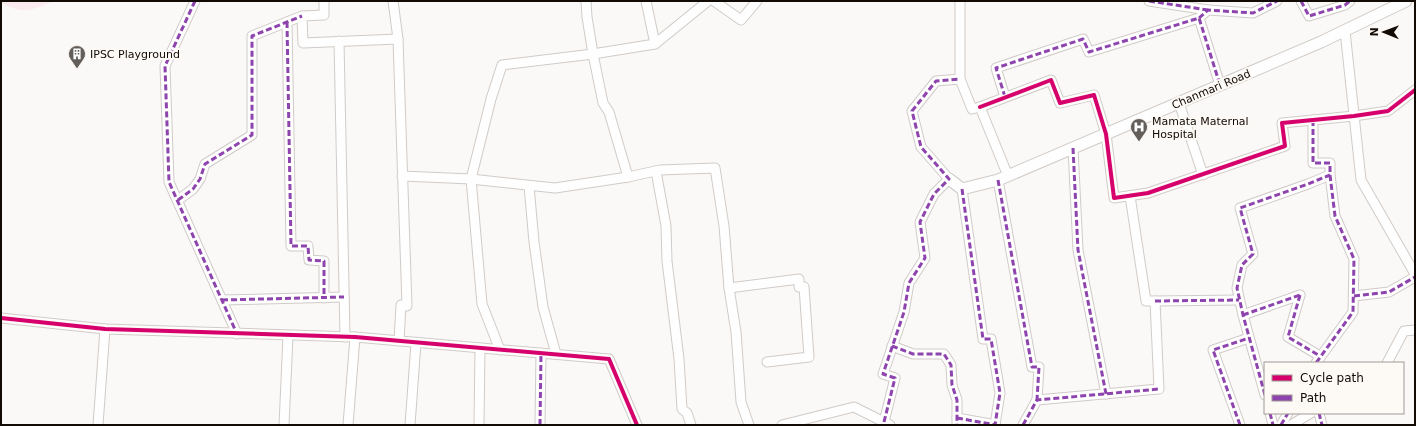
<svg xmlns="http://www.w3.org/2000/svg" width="1416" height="426" font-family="'DejaVu Sans',sans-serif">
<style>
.green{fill:#faebef}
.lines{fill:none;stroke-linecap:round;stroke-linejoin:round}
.minor-casing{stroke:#d0cbc7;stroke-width:11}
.tertiary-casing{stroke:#d0cbc7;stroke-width:13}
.minor{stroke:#fefefe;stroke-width:9}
.tertiary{stroke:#fefefe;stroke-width:11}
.quiet{stroke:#8e44ad;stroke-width:3;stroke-dasharray:6 3;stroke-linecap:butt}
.cycleway-casing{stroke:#fdf9f5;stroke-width:6}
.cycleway{stroke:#d6006c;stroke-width:4}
.labels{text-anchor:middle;stroke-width:4;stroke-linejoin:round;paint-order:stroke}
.poi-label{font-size:11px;fill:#110a05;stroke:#fdf9f5;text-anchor:start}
.street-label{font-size:11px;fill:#110a05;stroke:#fdf9f5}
</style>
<rect width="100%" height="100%" fill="#fbf9f7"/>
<path class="green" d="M1 1H55C30 10 26 15 1 3Z"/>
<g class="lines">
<defs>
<g id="minor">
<polyline points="195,1 165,66 169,182 237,334"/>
<polyline points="324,1 324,15 302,16 303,43 398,39"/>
<polyline points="393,1 398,39 407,306 401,305 399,341"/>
<polyline points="586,1 587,17 593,54 603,103 609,112 628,177 660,170 715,168 724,226 729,288 736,332 741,402 749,425"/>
<polyline points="714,1 741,20 757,1"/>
<polyline points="960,1 960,79 972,109 980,107 1008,176"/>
<polyline points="1149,1 1208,10"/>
<polyline points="1301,1 1309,16 1345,5 1350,1"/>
<polyline points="1199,18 1208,10 1253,13 1277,1"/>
<polyline points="287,22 291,246 308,246 309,260 324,261 324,298"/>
<polyline points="1345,31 1361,180 1415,274"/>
<polyline points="339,41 345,337"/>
<polyline points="655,44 708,1"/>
<polyline points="1005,97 996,68 1083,39 1089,52 1199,18 1220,85"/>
<polyline points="1179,103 1203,175"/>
<polyline points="980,107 1051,80 1060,103 1094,95 1106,134 1114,198 1148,193 1285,146 1282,123 1354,116 1388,111 1415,90"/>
<polyline points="1313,120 1313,163 1330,163 1330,175 1335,216 1354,259 1353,312 1316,363"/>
<polyline points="1073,148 1078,250 1106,394"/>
<polyline points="656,171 666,226 667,261 679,359 682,409 687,413 691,425"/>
<polyline points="402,176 471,179 555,188 628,177"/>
<polyline points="998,180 1032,367 1039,367 1037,400"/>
<polyline points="529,186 534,242 543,307 556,354"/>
<polyline points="962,189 983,339 991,339 1000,393 995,425"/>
<polyline points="178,200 193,189 200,179 205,164 252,135 252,36 302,16"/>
<polyline points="729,288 799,279 799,287 804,287 809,357 767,362"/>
<polyline points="1300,295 1288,337 1320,356"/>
<polyline points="1354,296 1389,292 1415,277"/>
<polyline points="222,300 344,297"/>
<polyline points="1155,301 1239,300"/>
<polyline points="1243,315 1300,295"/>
<polyline points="1,318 105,329 355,337 609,359 637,425"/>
<polyline points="892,346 913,354 944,354 951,365 952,385 957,400 957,425"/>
<polyline points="500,350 482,304 471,179 491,99 502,65 593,54 655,44 646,1"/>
<polyline points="1387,363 1404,331 1415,330"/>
<polyline points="1265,395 1243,315 1237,288 1242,265 1253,254 1240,208 1308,184 1330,175"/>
<polyline points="1270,413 1273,425"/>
<polyline points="1319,413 1322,425"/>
<polyline points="957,418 996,425"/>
<polyline points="884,422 895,378 883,374 904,312 909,283 925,258 920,222 934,194 949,179 921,147 912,111 936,81 960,79"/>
<polyline points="98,425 105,329"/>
<polyline points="284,425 288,336"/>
<polyline points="348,425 355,337"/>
<polyline points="410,425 416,343"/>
<polyline points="479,425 480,348"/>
<polyline points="540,425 541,353"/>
<polyline points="782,425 854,407 890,425"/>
<polyline points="1023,425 1037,400 1159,389 1155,301 1146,301 1130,196"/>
<polyline points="1240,425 1213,350 1249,338"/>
<polyline points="1281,425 1288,413"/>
<polyline points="1291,425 1311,413"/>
</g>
<polyline id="tertiary" points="949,179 962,189 998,180 1321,42 1406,1"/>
</defs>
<use href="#minor" class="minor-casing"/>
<use href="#tertiary" class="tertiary-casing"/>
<use href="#minor" class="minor"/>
<use href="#tertiary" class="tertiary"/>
<g class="quiet">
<polyline points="195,1 165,66 169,182 237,334"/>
<polyline points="1149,1 1208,10"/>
<polyline points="1301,1 1309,16 1345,5 1350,1"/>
<polyline points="1199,18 1208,10 1253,13 1277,1"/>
<polyline points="287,22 291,246 308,246 309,260 324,261 324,298"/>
<polyline points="1005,97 996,68 1083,39 1089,52 1199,18 1220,85"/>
<polyline points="1313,120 1313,163 1330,163 1330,175 1335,216 1354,259 1353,312 1316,363"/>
<polyline points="1073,148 1078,250 1106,394"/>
<polyline points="998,180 1032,367 1039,367 1037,400"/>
<polyline points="962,189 983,339 991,339 1000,393 995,425"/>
<polyline points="178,200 193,189 200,179 205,164 252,135 252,36 302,16"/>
<polyline points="1300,295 1288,337 1320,356"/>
<polyline points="1354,296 1389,292 1415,277"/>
<polyline points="222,300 344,297"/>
<polyline points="1155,301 1239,300"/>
<polyline points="1243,315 1300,295"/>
<polyline points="892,346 913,354 944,354 951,365 952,385 957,400 957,425"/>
<polyline points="1265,395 1243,315 1237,288 1242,265 1253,254 1240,208 1308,184 1330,175"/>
<polyline points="1270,413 1273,425"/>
<polyline points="1319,413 1322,425"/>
<polyline points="957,418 996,425"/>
<polyline points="884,422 895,378 883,374 904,312 909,283 925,258 920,222 934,194 949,179 921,147 912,111 936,81 960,79"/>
<polyline points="540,425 541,353"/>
<polyline points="1023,425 1037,400 1159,389"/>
<polyline points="1240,425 1213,350 1249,338"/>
<polyline points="1281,425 1288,413"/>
</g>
<defs>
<g id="cycleway">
<polyline points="980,107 1051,80 1060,103 1094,95 1106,134 1114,198 1148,193 1285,146 1282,123 1354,116 1388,111 1415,90"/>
<polyline points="1,318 105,329 355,337 609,359 637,425"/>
</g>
</defs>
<use href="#cycleway" class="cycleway-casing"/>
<use href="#cycleway" class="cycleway"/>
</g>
<defs>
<symbol id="building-pin" viewBox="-11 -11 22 30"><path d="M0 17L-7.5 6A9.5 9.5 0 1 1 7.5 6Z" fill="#635e5a" stroke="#fdf9f5"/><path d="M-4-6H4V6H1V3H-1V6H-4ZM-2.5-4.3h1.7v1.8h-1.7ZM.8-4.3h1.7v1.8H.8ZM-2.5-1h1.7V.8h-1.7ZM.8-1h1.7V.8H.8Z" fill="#fff"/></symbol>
<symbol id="hospital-pin" viewBox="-11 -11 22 30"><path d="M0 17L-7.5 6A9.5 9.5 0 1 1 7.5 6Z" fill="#635e5a" stroke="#fdf9f5"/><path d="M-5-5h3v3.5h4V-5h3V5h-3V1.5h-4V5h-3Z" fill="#fff"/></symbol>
</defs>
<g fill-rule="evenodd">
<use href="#building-pin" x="67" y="44" width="20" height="27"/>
<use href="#hospital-pin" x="1129" y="117" width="20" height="27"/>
</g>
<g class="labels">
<g class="poi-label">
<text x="90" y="58">IPSC Playground</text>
<text x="1152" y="125">Mamata Maternal<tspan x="1152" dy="13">Hospital</tspan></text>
</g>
<g class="street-label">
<text transform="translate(1211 89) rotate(-23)" y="4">Chanmari Road</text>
</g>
</g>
<rect width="1416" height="426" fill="none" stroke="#110a05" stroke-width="4"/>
<rect x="1264" y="362" width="140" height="52" fill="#fdf9f5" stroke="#9f9995"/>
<rect x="1272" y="375" width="20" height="6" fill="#d6006c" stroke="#9f9995"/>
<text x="1300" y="382" font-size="12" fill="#110a05">Cycle path</text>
<rect x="1272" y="395" width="20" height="6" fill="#8e44ad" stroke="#9f9995"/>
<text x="1300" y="402" font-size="12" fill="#110a05">Path</text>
<g transform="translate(1384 32) rotate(271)" stroke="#fdf9f5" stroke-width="3" paint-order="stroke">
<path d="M0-3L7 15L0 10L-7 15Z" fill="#110a05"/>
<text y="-6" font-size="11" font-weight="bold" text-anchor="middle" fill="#110a05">N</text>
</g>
</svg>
